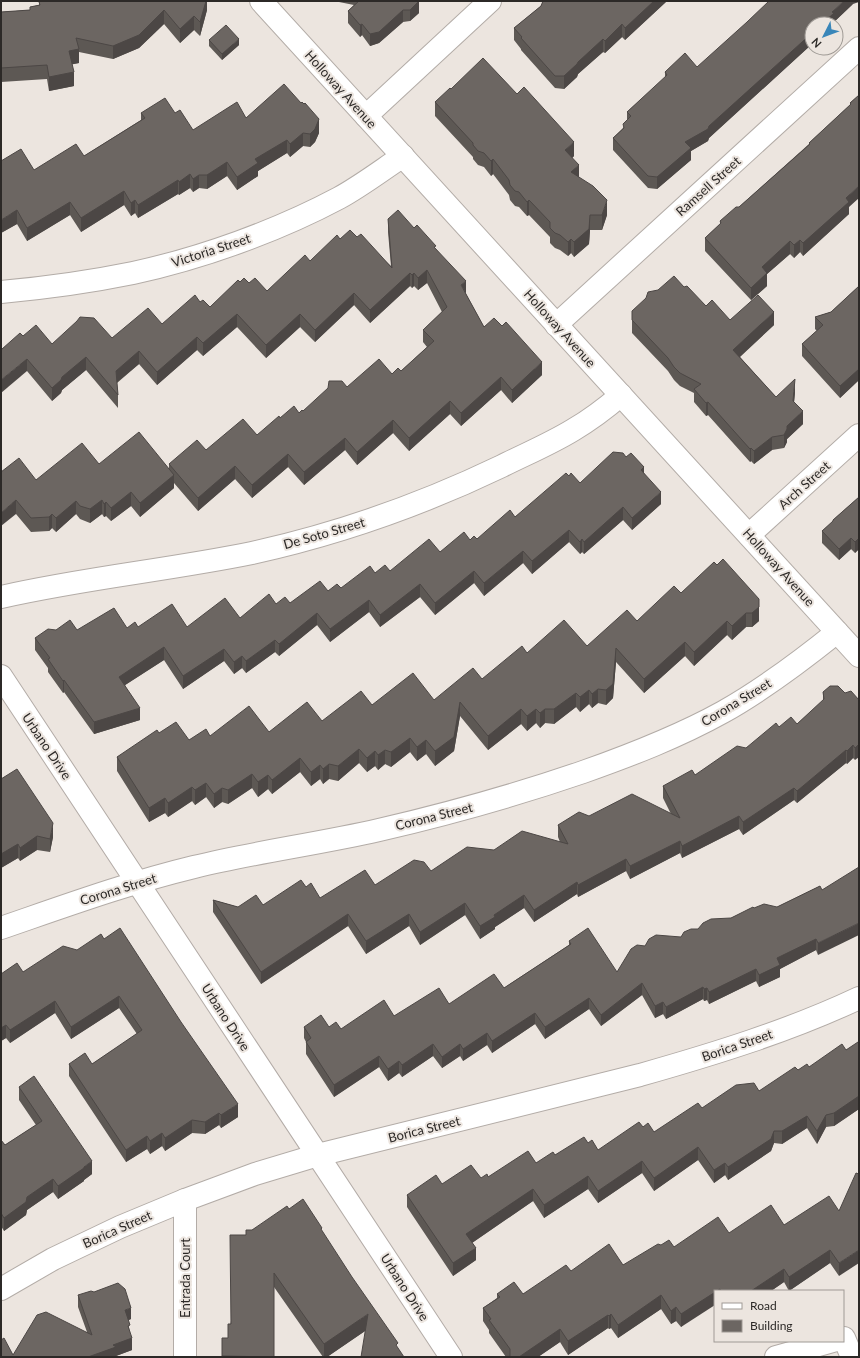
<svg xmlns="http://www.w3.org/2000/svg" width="860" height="1358" font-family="Lato,sans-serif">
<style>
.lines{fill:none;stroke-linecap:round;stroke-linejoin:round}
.minor-casing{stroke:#b3aca7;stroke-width:24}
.minor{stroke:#fff;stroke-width:22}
.wall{fill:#5d5854}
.shaded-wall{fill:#4c4745}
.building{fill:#6c6662;stroke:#4c4745}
.labels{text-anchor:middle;stroke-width:4;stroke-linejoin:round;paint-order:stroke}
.street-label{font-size:13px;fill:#2c2927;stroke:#ece5df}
</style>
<rect width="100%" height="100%" fill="#ece5df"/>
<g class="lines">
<defs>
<g id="minor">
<polyline points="261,1 859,656"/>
<polyline points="366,116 490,1"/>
<path d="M1 292C45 288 89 282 133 273 202 258 277 231 339 198 361 186 382 170 403 156"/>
<polyline points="556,325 859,48"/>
<polyline points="749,535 859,435"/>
<path d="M1 597C84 578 169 570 252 553 338 534 423 504 502 466 526 454 550 444 573 430 590 420 606 408 621 395"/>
<polyline points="1,676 451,1357"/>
<path d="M1 928C65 906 128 883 194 867 255 852 318 844 379 830 448 814 516 795 583 772 631 755 678 737 723 712 764 689 801 661 837 632"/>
<polyline points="185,1200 185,1357"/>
<path d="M1 1289 53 1259 120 1227 185 1200 255 1174 318 1155 640 1075C714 1054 789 1031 859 998"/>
<polyline points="844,1338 852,1357"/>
<polyline points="776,1357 833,1341"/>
</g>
</defs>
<use href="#minor" class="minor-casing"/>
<use href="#minor" class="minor"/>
</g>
<g class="wall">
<polygon points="207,1 207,10 200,36 194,30 180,43 164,24 139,48 113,59 79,52 79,63 72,64 74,86 49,91 47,79 1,82 1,12 30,10 30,7 39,5 39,2"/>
<polygon points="334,1 418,1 419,13 410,21 403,22 379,43 370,46 362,35 360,37 348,23 348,11 354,5"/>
<polygon points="543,1 667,1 625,40 622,37 605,53 603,52 578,74 577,77 564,89 555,88 521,50 521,49 514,40 514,28 541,6"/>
<polygon points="853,4 834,22 834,24 812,24 812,44 709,138 708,141 691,151 691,160 657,189 648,188 613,150 613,138 623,128 627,120 627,112 665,78 665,72 697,67"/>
<polygon points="209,40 239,45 222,60 209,46"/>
<polygon points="451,89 574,156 572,158 579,177 607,215 602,230 590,230 589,244 574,257 571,253 568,256 560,250 555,248 550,243 550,237 529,215 527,216 519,207 515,206 510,200 509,195 493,174 491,176 484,167 478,165 473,159 473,157 435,116 435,102"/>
<polygon points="859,95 849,207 849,214 803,256 800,252 794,258 790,254 767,274 767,286 751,300 705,251 705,238 720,224 720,221 739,207 809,144 809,143 850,105 850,103"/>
<polygon points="141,113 175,113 193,130 246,118 319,133 315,142 310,147 303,146 290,157 287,153 258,171 258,176 237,190 227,176 207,189 199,188 193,192 190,188 179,195 178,194 138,218 135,213 131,216 124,205 81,232 70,215 27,241 17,224 1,233 34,170 84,156 141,120"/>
<polygon points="388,219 414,228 436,249 466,294 484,327 542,375 512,403 501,390 461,426 450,414 409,451 393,433 357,465 345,450 304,485 288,467 252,498 235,479 198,511 174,483 174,488 140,517 131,506 111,521 106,516 104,517 102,514 90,523 80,519 76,514 56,532 52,528 49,531 31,532 16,514 1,472 36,480 99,464 169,468 169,464 206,450 257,435 280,418 299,413 347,387 401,371 427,347 423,342 423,330 442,312 427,283 418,290 414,286 412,288 410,286 370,323 354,305 315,342 300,327 266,358 237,327 203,356 197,350 157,385 139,364 117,383 118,395 118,408 86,370 62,390 61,393 52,401 27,371 2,349 23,336 52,344 112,338 162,324 200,302 210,307 240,282 249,283 267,291 310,261 340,239 357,237 391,266 388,232"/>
<polygon points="859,286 859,380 840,398 802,356 802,344 817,331 815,329 815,317 831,312"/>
<polygon points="684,287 706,306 730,320 774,325 740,357 776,397 795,392 794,402 803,424 787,439 787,442 784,448 772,450 754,464 751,461 750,462 708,415 706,416 694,402 694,393 680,386 674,380 668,371 632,333 632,311"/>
<polygon points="626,457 644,473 661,504 632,530 623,520 584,554 582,552 580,554 569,542 532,574 523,563 484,596 474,583 435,615 420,597 380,627 369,612 330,642 317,625 279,656 275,652 246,673 242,668 234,674 224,661 183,689 164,660 125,685 140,720 94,734 64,692 63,693 48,672 48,668 35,650 35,638 56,630 77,630 127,628 138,627 187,627 240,618 276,604 290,603 328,591 341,588 375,573 390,571 440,552 470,540 477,539 515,517 569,476 580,483"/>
<polygon points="859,497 859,549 855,553 851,549 839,560 822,543 822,531 833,522 833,520"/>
<polygon points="681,593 759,613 759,621 752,627 746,627 732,640 727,635 694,666 685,656 644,693 616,662 613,698 606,705 598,703 592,708 589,704 580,712 576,707 554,724 545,723 540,728 536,723 527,731 521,724 488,750 460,716 454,751 435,766 426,754 417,761 410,752 391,767 385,764 378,770 375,766 367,772 359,763 338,781 329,779 323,784 320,779 311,786 300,772 272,794 268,789 258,797 252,788 228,804 222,802 214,808 206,797 195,805 192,801 168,817 165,813 149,822 117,771 117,757 159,733 189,740 210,736 269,732 322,721 372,705 434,700 482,679 527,653 587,646 637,621"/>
<polygon points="823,692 845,693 859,700 855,760 853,758 847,764 846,763 797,803 794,800 743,835 739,829 682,858 680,853 630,879 626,871 578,897 577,894 534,922 524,908 495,927 495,929 480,939 465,915 420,945 409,926 366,954 348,926 261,984 213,912 213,900 238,907 263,905 306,887 320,898 375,885 431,871 494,850 560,842 558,837 558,825 589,816 671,814 663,798 663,786 695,775 746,748 779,727 797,724 823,701"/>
<polygon points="1,779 53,837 50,852 37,850 20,861 18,858 1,868"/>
<polygon points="820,886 818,955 816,950 780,969 780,977 759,987 756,981 709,1004 707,1000 704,1001 703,999 666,1019 663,1014 655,1018 642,995 601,1026 589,1009 545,1039 535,1024 492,1053 487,1045 463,1061 460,1056 442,1068 433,1056 402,1077 399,1073 388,1081 379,1067 334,1097 306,1054 306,1042 304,1038 304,1027 329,1027 341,1029 394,1016 449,1004 504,988 569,945 569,941 617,972 645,946 681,937 698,929 731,918 754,908 777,907"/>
<polygon points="77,950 238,1117 221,1128 219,1125 205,1134 192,1133 165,1151 162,1146 150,1154 147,1149 126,1162 69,1076 69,1064 92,1064 137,1034 119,1008 71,1039 55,1013 10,1043 6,1038 1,1041 1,974 23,972"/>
<polygon points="859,1044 859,1109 834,1126 826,1127 817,1144 807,1128 782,1144 774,1143 771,1151 728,1180 725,1175 714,1183 698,1160 654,1191 642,1173 598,1203 588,1189 544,1218 533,1201 472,1243 476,1260 453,1276 407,1207 407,1195 442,1184 488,1177 536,1163 555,1155 588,1143 598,1150 643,1127 654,1132 702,1108 759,1091 798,1070 809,1067"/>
<polygon points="19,1087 92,1174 84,1180 84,1181 58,1199 53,1192 27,1210 26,1215 4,1231 1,1226 1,1140 5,1145 36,1125 19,1100"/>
<polygon points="289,1209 322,1232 365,1331 327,1357 323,1357 274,1287 274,1357 222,1357 222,1338 228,1338 246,1235 252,1230"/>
<polygon points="839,1211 839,1276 830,1263 789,1291 784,1282 771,1291 715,1291 681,1327 676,1321 671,1324 661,1309 618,1338 611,1328 609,1329 608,1328 568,1355 560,1342 538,1357 506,1357 489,1333 489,1330 483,1321 483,1308 497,1298 497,1294 523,1294 571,1271 623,1265 674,1247 729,1233 784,1225"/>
<polygon points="78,1295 131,1319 128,1320 132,1350 116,1356 116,1357 13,1355 87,1332 78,1307"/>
</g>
<g class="shaded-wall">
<polygon points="206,1 207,1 207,10 200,36 200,22"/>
<polygon points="419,1 419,13 410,21 410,10"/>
<polygon points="654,1 667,1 625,40 625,28"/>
<polygon points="844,1 859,1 859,2 853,4 834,22 834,24 822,24 832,12"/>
<polygon points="164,10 164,24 139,48 113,59 113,46"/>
<polygon points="403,10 403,22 379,43 370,46 370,34"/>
<polygon points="194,16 194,30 180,43 180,29"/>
<polygon points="362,24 362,35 360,37 360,25"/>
<polygon points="622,24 622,37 605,53 605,41"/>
<polygon points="812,33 812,44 709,138 708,141 691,151 691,160 657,189 657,177 685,142 709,126"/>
<polygon points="239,39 239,45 222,60 222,54"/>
<polygon points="603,39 603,52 578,74 577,77 564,89 564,76 578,62"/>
<polygon points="79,49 79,63 69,65 69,51"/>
<polygon points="74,72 74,86 49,91 49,77"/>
<polygon points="319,119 319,133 315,142 310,147 310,134"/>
<polygon points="303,133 303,146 290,157 290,144"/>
<polygon points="287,140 287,153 258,171 258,176 237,190 237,177 255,159"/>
<polygon points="574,142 574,156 565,165 565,150"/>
<polygon points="493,159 493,174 491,176 491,161"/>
<polygon points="227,162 227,176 207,189 207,175"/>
<polygon points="579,165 579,180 571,172"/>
<polygon points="190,174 190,188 179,195 179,182"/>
<polygon points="199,175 199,188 193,192 193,179"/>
<polygon points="178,180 178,194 138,218 138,205"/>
<polygon points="859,186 859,198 849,207 849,214 803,256 803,243 846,198"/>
<polygon points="124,191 124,205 81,232 81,218"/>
<polygon points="135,200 135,213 131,216 131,203"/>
<polygon points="529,200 529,215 527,216 527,202"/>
<polygon points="607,200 607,215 602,230 602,215"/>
<polygon points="70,202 70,215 27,241 27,228"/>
<polygon points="17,210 17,224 1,233 1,220"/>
<polygon points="590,215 590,230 589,244 574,257 574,242"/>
<polygon points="571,239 571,253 568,256 568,242"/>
<polygon points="800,240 800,252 794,258 794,245"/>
<polygon points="790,241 790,254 767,274 767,286 751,300 751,288 762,267"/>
<polygon points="427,270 427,283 418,290 418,278"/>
<polygon points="410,273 410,286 370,323 370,310"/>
<polygon points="414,273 414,286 412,288 412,275"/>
<polygon points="466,281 466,294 461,285"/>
<polygon points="354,293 354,305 315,342 315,330"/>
<polygon points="774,312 774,325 733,363 733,350"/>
<polygon points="237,314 237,327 203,356 203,343"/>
<polygon points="300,314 300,327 266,358 266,345"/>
<polygon points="197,337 197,350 157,385 157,372"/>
<polygon points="139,351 139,364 116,383 116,371"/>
<polygon points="86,357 86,370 62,390 61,393 52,401 52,388 62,377"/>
<polygon points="27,359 27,371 1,393 1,380"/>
<polygon points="542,362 542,375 512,403 512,390"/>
<polygon points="859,369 859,380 840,398 840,386"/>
<polygon points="501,377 501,390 461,426 461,413"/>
<polygon points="795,379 795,392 793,414 793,401"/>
<polygon points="450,401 450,414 409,451 409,438"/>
<polygon points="708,402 708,415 706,416 706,403"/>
<polygon points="803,411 803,424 787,439 787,442 784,448 784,435 787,426"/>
<polygon points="393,420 393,433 357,465 357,452"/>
<polygon points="772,437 772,450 754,464 754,451"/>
<polygon points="345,438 345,450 304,485 304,472"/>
<polygon points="751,448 751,461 750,462 750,449"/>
<polygon points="288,454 288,467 252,498 252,485"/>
<polygon points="235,466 235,479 198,511 198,498"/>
<polygon points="644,467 644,479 641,470"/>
<polygon points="174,475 174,488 140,517 140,503"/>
<polygon points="131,492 131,506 111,521 111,508"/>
<polygon points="661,492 661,504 632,530 632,518"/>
<polygon points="16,500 16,514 1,526 1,513"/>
<polygon points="102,500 102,514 90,523 90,509"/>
<polygon points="76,501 76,514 56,532 56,518"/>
<polygon points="106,502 106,516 104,517 104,504"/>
<polygon points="623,507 623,520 584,554 584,542"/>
<polygon points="52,514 52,528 49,531 49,517"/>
<polygon points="569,530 569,542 532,574 532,561"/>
<polygon points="851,538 851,549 839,560 839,549"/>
<polygon points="859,538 859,549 855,553 855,542"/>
<polygon points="582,539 582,552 580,554 580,542"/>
<polygon points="523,551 523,563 484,596 484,583"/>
<polygon points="474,571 474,583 435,615 435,603"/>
<polygon points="420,584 420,597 380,627 380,615"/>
<polygon points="759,599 759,621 752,627 752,613"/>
<polygon points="369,600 369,612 330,642 330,629"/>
<polygon points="317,613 317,625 279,656 279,644"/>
<polygon points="746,613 746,627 732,640 732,626"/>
<polygon points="727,621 727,635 694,666 694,652"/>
<polygon points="275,640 275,652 246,673 246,661"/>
<polygon points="685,642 685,656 644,693 644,679"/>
<polygon points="164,647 164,660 119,689 119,677"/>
<polygon points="616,648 616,662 613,698 606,705 606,690"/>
<polygon points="224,649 224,661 183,689 183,676"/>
<polygon points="242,656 242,668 234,674 234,662"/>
<polygon points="64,680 64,692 63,693 63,681"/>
<polygon points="598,689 598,703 592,708 592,694"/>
<polygon points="589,690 589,704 580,712 580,697"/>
<polygon points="576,693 576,707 554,724 554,709"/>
<polygon points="460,702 460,716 454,751 435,766 435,751"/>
<polygon points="140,708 140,720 94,734 94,722"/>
<polygon points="521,709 521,724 488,750 488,736"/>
<polygon points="536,709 536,723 527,731 527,716"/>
<polygon points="545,709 545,723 540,728 540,713"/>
<polygon points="410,738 410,752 391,767 391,752"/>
<polygon points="426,740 426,754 417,761 417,747"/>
<polygon points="859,744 859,757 855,760 855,748"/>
<polygon points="853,745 853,758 847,764 847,751"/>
<polygon points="359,749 359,763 338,781 338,766"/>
<polygon points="385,750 385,764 378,770 378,755"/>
<polygon points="846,750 846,763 797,803 797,791"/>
<polygon points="375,751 375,766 367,772 367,758"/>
<polygon points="300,758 300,772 272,794 272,780"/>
<polygon points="329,764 329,779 323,784 323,769"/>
<polygon points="320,765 320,779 311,786 311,772"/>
<polygon points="252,774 252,788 228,804 228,790"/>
<polygon points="268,775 268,789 258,797 258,782"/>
<polygon points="206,783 206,797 195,805 195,790"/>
<polygon points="192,787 192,801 168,817 168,803"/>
<polygon points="222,788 222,802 214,808 214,794"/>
<polygon points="794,788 794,800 743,835 743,822"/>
<polygon points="165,798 165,813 149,822 149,808"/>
<polygon points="739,816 739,829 682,858 682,846"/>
<polygon points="53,823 53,837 50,852 50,839"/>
<polygon points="37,836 37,850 20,861 20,848"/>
<polygon points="680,841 680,853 630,879 630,866"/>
<polygon points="18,844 18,858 1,868 1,854"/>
<polygon points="626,859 626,871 578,897 578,885"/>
<polygon points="577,882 577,894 534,922 534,910"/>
<polygon points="524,895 524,908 495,927 495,929 480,939 480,926 494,915"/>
<polygon points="465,903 465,915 420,945 420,932"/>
<polygon points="348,914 348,926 261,984 261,972"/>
<polygon points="409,914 409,926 366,954 366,941"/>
<polygon points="859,923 859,935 818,955 818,943"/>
<polygon points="816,939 816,950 780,969 780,977 759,987 759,975 777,958"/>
<polygon points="756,969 756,981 709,1004 709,992"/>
<polygon points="642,983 642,995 601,1026 601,1015"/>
<polygon points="703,987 703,999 666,1019 666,1007"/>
<polygon points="707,988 707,1000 704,1001 704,989"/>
<polygon points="119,996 119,1008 71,1039 71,1027"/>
<polygon points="589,998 589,1009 545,1039 545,1027"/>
<polygon points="55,1001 55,1013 10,1043 10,1030"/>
<polygon points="663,1002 663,1014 655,1018 655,1006"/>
<polygon points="535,1013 535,1024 492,1053 492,1041"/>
<polygon points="6,1025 6,1038 1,1041 1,1028"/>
<polygon points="487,1033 487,1045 463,1061 463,1049"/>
<polygon points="433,1044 433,1056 402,1077 402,1065"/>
<polygon points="460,1044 460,1056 442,1068 442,1057"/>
<polygon points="379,1056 379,1067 334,1097 334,1085"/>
<polygon points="399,1061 399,1073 388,1081 388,1069"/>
<polygon points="859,1096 859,1109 834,1126 834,1113"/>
<polygon points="238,1104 238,1117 221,1128 221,1115"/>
<polygon points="219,1113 219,1125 205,1134 205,1122"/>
<polygon points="826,1115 826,1127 817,1144 817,1131"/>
<polygon points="807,1116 807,1128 782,1144 782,1131"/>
<polygon points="192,1120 192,1133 165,1151 165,1138"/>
<polygon points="774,1131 774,1143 771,1151 728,1180 728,1167"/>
<polygon points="162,1133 162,1146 150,1154 150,1141"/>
<polygon points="147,1136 147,1149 126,1162 126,1150"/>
<polygon points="698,1147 698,1160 654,1191 654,1178"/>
<polygon points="92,1161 92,1174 84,1180 84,1181 58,1199 58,1186"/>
<polygon points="642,1161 642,1173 598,1203 598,1191"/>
<polygon points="725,1163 725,1175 714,1183 714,1170"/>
<polygon points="588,1176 588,1189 544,1218 544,1205"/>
<polygon points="53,1179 53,1192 27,1210 26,1215 4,1231 4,1218 27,1197"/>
<polygon points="533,1189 533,1201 466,1247 466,1234"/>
<polygon points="476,1248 476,1260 453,1276 453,1263"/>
<polygon points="830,1250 830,1263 789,1291 789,1277"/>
<polygon points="859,1250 859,1263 839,1276 839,1263"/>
<polygon points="784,1269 784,1282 771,1291 751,1291"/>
<polygon points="715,1292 715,1305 681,1327 681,1314"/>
<polygon points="661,1295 661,1309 618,1338 618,1325"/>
<polygon points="676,1307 676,1321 671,1324 671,1311"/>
<polygon points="131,1308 131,1319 125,1322 125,1310"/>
<polygon points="368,1314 368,1329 327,1357 324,1357 324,1344"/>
<polygon points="611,1314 611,1328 609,1329 609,1316"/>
<polygon points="608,1315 608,1328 568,1355 568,1341"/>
<polygon points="560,1329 560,1342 538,1357 519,1357"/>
<polygon points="132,1338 132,1350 116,1356 116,1357 88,1357 113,1345"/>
</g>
<g class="building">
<polygon points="42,1 206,1 200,22 194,16 180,29 164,10 139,35 113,46 76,38 79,49 69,51 74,72 49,77 47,65 1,68 1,12 30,10 30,7 40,5 39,2"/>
<polygon points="359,1 419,1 410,10 403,10 379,32 370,34 362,24 360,25 348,11"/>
<polygon points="543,1 654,1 625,28 622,24 605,41 603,39 578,62 577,64 564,76 555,76 521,38 522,37 514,28 541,6"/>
<polygon points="769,1 844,1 832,12 834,13 822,24 812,24 812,33 709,126 708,129 685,142 691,148 657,177 648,176 613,138 624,128 623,124 631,116 627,112 667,75 665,72 685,53 697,67 747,22"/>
<polygon points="226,25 239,39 222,54 209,40"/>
<polygon points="483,58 517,94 524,87 574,142 565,150 579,165 571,172 593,186 607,200 602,215 590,215 589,229 574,242 571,239 568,242 560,235 555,233 550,228 550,222 529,200 527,202 519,192 515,191 510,185 509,180 493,159 491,161 484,153 478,151 473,145 473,143 435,102 450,88 451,89"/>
<polygon points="284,84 301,103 302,102 304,104 305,103 319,119 315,129 310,134 303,133 290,144 287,140 255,159 258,163 237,177 227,162 207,175 199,175 193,179 190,174 179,182 178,180 138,205 135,200 131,203 124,191 81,218 70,202 27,228 17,210 1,220 1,161 21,149 34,170 76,144 84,156 145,118 141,113 165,98 175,113 180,110 193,130 237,102 246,118"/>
<polygon points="859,95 859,186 846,198 849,202 803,243 800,240 794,245 790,241 762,267 767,273 751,288 705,238 721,223 720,221 736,207 739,207 810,144 809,143 851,104 850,103"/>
<polygon points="398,210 414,228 417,225 436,246 434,247 466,281 461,285 484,327 494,318 502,326 506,322 542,362 512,390 501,377 461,413 450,401 409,438 393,420 357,452 345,438 304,472 288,454 252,485 235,466 198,498 169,464 197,440 206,450 243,419 257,435 279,416 280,418 294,406 299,413 302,410 303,411 328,388 329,381 342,381 347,387 379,359 392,374 398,368 401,371 434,341 423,330 447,307 427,270 418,278 414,273 412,275 410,273 370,310 354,293 315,330 300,314 266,345 237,314 203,343 197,337 157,372 139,351 116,371 118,395 86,357 62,377 61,380 52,388 27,359 1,380 1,348 2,349 20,333 23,336 36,325 52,344 77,321 80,317 94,318 112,338 148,308 162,324 195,295 200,302 203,300 210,307 238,280 240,282 244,278 249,283 255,278 267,291 305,255 310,261 337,235 340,239 350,230 357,237 361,234 392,268 388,219"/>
<polygon points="674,276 684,287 687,286 706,306 712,300 730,320 758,295 774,312 733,350 776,397 795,379 793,401 803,411 787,426 787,429 784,435 772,437 754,451 751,448 750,449 708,402 706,403 694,389 701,384 680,373 674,367 668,358 632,320 632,311 646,298 648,292 658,290"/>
<polygon points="859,286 859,369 840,386 802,344 823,325 815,317 831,312"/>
<polygon points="139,432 174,475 140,503 131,492 111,508 106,502 104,504 102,500 90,509 80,506 76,501 56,518 52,514 49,517 31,518 16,500 1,513 1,472 19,458 36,480 82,443 99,464"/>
<polygon points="613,452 623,453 626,457 631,453 644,467 641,470 661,492 632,518 623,507 584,542 582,539 580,542 569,530 532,561 523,551 484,583 474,571 435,603 420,584 380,615 369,600 330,629 317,613 279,644 275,640 246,661 242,656 234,662 224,649 183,676 164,647 119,677 140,708 94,722 64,680 63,681 48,659 50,658 35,638 48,629 56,630 70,620 77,630 114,608 127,628 135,622 138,627 172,604 187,627 225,598 240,618 269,594 276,604 285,597 290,603 320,581 328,591 337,584 341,588 370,566 375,573 385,565 390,571 429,539 440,552 464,532 470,540 474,536 477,539 510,510 515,517 566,473 569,476 571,473 580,483"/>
<polygon points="859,497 859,538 855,542 851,538 839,549 822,531 833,521 833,520"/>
<polygon points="723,559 759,599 759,607 752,613 746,613 732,626 727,621 694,652 685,642 644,679 616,648 613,684 606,690 598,689 592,694 589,690 580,697 576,693 554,709 545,709 540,713 536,709 527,716 521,709 488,736 460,702 454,737 435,751 426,740 417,747 410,738 391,752 385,750 378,755 375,751 367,758 359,749 338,766 329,764 323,769 320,765 311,772 300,758 272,780 268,775 258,782 252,774 228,790 222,788 214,794 206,783 195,790 192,787 168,803 165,798 149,808 117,757 157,730 159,733 176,722 189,740 206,729 210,736 249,706 269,732 307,702 322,721 361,691 372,705 413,673 434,700 473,668 482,679 522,646 527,653 564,620 587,646 627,610 637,621 674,586 681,593 714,562 717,565"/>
<polygon points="830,686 838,686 845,693 851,691 859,700 859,744 855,748 853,745 847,751 846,750 797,791 794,788 743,822 739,816 682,846 680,841 630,866 626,859 578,885 577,882 534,910 524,895 494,915 495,917 480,926 465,903 420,932 409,914 366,941 348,914 261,972 213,900 238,907 256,895 263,905 301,880 306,887 311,883 320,898 365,870 375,885 414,860 424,862 431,871 467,847 494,850 522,831 568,844 558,825 579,812 589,816 632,794 680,818 663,786 692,770 695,775 737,746 746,748 776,723 779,727 791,717 797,724 824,699 823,692"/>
<polygon points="17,769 53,823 50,839 37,836 20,848 18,844 1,854 1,779"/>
<polygon points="859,867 859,923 818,943 816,939 777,958 780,965 759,975 756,969 709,992 707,988 704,989 703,987 666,1007 663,1002 655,1006 642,983 601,1015 589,998 545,1027 535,1013 492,1041 487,1033 463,1049 460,1044 442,1057 433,1044 402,1065 399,1061 388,1069 379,1056 334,1085 306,1042 311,1038 304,1027 321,1015 329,1027 336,1022 341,1029 384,1000 394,1016 439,988 449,1004 494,974 504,988 571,944 569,941 588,928 617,972 631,949 637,945 645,946 649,939 656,935 681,937 684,932 691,929 698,929 703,923 711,919 731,918 753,907 754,908 764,904 777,907 820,886 822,890"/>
<polygon points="120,928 181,1022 238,1104 221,1115 219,1113 205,1122 192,1120 165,1138 162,1133 150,1141 147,1136 126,1150 69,1064 85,1053 92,1064 142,1030 119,996 71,1027 55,1001 10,1030 6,1025 1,1028 1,974 17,963 23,972 63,946 77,950 101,934 104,939"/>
<polygon points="858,1042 859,1044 859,1096 834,1113 826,1115 817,1131 807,1116 782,1131 774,1131 771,1139 728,1167 725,1163 714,1170 698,1147 654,1178 642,1161 598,1191 588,1176 544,1205 533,1189 466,1234 476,1248 453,1263 407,1195 436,1175 442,1184 471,1165 481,1178 487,1174 488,1177 528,1151 536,1163 553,1152 555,1155 584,1137 588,1143 592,1140 598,1150 639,1122 643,1127 648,1123 654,1132 698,1103 702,1108 736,1085 754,1083 759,1091 795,1067 798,1070 807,1064 809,1067 842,1044 846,1050"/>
<polygon points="34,1076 92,1161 84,1167 84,1168 58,1186 53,1179 27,1197 26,1202 4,1218 1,1213 1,1140 5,1145 42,1121 19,1087"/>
<polygon points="856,1173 859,1174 859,1250 839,1263 830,1250 789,1277 784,1269 751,1291 721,1291 720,1289 681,1314 676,1307 671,1311 661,1295 618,1325 611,1314 609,1316 608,1315 568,1341 560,1329 519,1357 510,1357 510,1349 489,1320 491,1319 483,1308 500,1297 497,1294 514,1282 523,1294 566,1265 571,1271 609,1244 623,1265 658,1244 661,1245 669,1240 674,1247 718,1217 729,1233 771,1205 784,1225 829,1196 839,1211"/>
<polygon points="303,1199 322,1228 321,1229 352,1277 398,1343 396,1345 404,1357 361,1357 368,1314 324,1344 274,1273 274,1357 222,1356 222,1338 228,1338 228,1324 231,1324 230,1235 246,1235 246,1230 252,1230 287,1206 289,1209"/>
<polygon points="118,1283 125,1289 131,1308 125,1310 130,1325 128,1326 132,1338 113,1345 116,1347 88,1357 1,1357 1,1340 4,1338 13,1355 37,1315 46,1312 92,1335 78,1295 91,1291 94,1292"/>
</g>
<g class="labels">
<g class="street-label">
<text transform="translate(341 89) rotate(48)" y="5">Holloway Avenue</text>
<text transform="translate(708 186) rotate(-42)" y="5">Ramsell Street</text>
<text transform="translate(211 250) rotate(-18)" y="5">Victoria Street</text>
<text transform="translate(560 328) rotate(48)" y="5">Holloway Avenue</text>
<text transform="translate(804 485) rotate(-42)" y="5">Arch Street</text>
<text transform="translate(324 533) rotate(-16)" y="5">De Soto Street</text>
<text transform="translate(779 567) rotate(48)" y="5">Holloway Avenue</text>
<text transform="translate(736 702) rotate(-31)" y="5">Corona Street</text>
<text transform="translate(47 746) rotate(56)" y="5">Urbano Drive</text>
<text transform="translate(434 816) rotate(-14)" y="5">Corona Street</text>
<text transform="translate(118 889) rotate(-17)" y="5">Corona Street</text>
<text transform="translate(226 1017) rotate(57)" y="5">Urbano Drive</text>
<text transform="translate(737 1045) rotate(-19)" y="5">Borica Street</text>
<text transform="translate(424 1129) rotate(-14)" y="5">Borica Street</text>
<text transform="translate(117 1229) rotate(-24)" y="5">Borica Street</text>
<text transform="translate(185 1278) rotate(-90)" y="5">Entrada Court</text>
<text transform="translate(405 1287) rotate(57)" y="5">Urbano Drive</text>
</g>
</g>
<rect width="860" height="1358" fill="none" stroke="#2c2927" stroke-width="4"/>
<rect x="714" y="1290" width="130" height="52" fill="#ece5df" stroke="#9f9a95"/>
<rect x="722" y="1303" width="20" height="6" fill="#ffffff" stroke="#9f9a95"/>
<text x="750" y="1310" font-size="12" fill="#2c2927">Road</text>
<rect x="722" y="1320" width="20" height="12" fill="#6c6662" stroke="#9f9a95"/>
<text x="750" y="1330" font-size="12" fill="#2c2927">Building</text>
<g transform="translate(824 36) rotate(228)"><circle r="19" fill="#ece5df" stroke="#9f9a95"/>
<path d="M0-3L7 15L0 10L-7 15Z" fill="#3986b9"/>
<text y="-6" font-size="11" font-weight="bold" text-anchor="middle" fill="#2c2927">N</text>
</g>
</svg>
